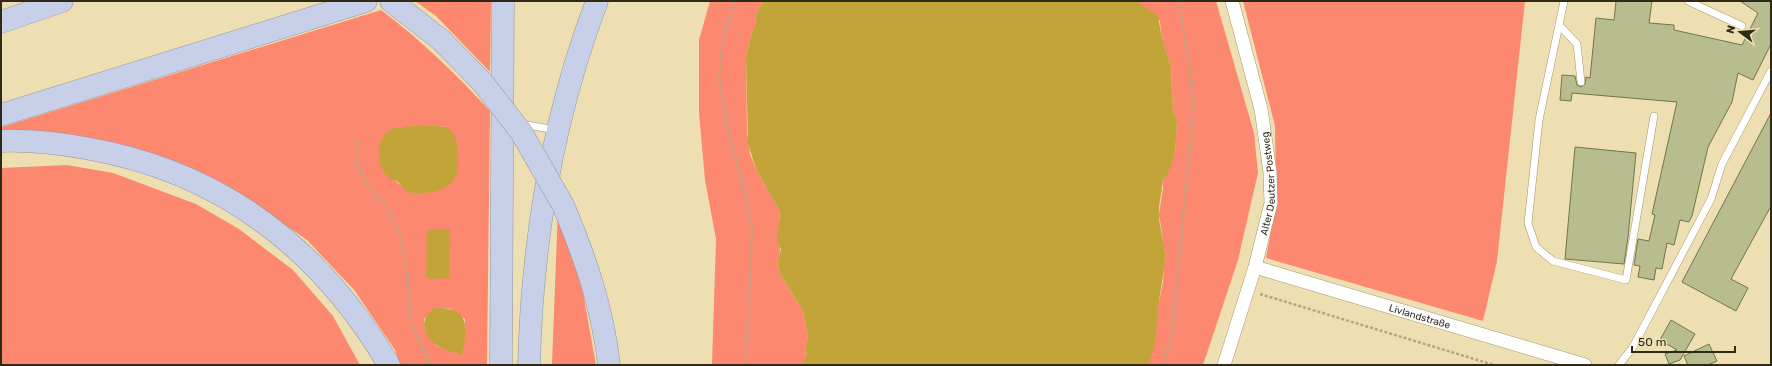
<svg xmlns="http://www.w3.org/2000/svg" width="1772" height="366" font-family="Rubik,sans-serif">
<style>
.green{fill:#fd8870;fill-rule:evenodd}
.water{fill:#c3a438}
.building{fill:#b8bd90;stroke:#71754b}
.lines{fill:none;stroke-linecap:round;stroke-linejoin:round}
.service-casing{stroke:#a3966b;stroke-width:8}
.minor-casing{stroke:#a3966b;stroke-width:14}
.motorway-casing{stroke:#92959f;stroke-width:23}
.path{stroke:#b3a783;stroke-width:2.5;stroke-dasharray:3 2;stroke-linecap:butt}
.service{stroke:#fff;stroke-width:7}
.minor{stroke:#fff;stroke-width:13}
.motorway{stroke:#c8cfe8;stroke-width:22}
.motorway-bridge-casing{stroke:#92959f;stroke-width:23;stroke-linecap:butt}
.motorway-bridge{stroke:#c8cfe8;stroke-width:22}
.labels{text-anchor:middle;stroke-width:3;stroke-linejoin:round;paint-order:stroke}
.street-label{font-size:10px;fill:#2f2a18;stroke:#eedfb2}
</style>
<rect width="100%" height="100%" fill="#eedfb2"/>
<g class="green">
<polygon points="415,1 491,1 490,72 436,16"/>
<polygon points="710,1 763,1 756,15 755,26 752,32 746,56 747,132 750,154 756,169 780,212 779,219 780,254 777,263 781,276 803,311 808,338 805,346 807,357 801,365 712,365 716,239 705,180 699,113 699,40"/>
<polygon points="1137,1 1216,1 1254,133 1258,173 1238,260 1203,365 1146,365 1163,282 1165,253 1159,214 1163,188 1162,181 1166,176 1175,153 1177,120 1173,111 1171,68 1161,34 1160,21"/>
<polygon points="1243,1 1525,1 1497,261 1483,321 1266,258 1276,204 1275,126"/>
<path d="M381 10C421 40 456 74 490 111L487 365H400L395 350 355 291 307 240 261 208 199 173 1 133 2 127ZM428 125 446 127 407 191C394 178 382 175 379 156L399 127 415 128ZM437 307 451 309 465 319 463 352 458 354 437 346 425 331 424 319Z"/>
<polygon points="67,165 113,173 196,204 239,229 293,270 333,316 360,365 1,365 1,168"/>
<polygon points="558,208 580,276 596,365 552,365"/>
</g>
<g class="water">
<path d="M763 1H1137L1158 16 1161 34 1171 68 1173 111 1177 120 1176 139 1175 153 1170 168 1166 177 1162 181C1163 192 1158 203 1159 214 1159 227 1164 240 1165 253 1165 270 1161 286 1159 302 1155 323 1159 345 1147 365H801L807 356 805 346 808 338 803 311 781 276 777 263 780 254 781 249 777 242 780 212 756 169 748 144 746 56 752 32 755 26 756 15Z"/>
<path d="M428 125 446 127C459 136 458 148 458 162 458 184 445 191 425 193 420 193 412 194 407 191 404 190 401 185 399 183 396 180 391 180 388 177 377 166 375 143 387 132 394 125 417 127 428 125Z"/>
<polygon points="427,229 450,229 449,278 431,279 426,277"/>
<path d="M438 307C459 310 467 314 465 336 464 343 465 350 461 355 454 353 444 350 438 346 421 335 418 316 438 307Z"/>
</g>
<g class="building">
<polygon points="1616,1 1652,1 1649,23 1674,25 1674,30 1742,45 1758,13 1740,1 1771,1 1771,44 1753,80 1738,73 1732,102 1708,147 1692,216 1689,222 1680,220 1674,245 1667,243 1662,269 1656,268 1654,280 1638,277 1640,266 1634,265 1638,239 1649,241 1655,215 1652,214 1677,102 1572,93 1571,101 1560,100 1562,75 1575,76 1577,85 1581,87 1585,84 1586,77 1590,78 1596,18 1614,20"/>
<polygon points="1771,113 1771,206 1731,279 1748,288 1736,311 1682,282"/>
<polygon points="1575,147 1636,153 1628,237 1624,264 1565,259"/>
<polygon points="1671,320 1695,334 1680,360 1669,364 1665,354 1677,350 1660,340"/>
<polygon points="1709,344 1717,361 1708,365 1688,365 1684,356"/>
</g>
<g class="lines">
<defs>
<g id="service">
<polyline points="1564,1 1539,120 1528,223 1536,247 1553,261 1626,280 1654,116"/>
<polyline points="1688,1 1742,26"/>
<polyline points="1560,26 1577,44 1581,82"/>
<polyline points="521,124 556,130"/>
<polyline points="1619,365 1633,347 1711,199 1722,164 1771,71"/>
</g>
<g id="minor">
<path id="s1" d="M1255 267 1585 365"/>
<path id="s2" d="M1224 365 1255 267 1271 203 1270 172 1261 109 1232 1"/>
</g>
<g id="motorway">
<polyline points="391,1 441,40 483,83"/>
<polyline points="1,22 62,1"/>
<polyline points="1,115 366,1"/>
<path d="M1 141C29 140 57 143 85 148 220 171 320 248 389 365"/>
<path d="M563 205C585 257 603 309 609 365"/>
<polyline points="501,365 503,1"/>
<path d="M529 365C532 241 553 117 597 1"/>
</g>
</defs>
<use href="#service" class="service-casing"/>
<use href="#minor" class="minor-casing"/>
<use href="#motorway" class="motorway-casing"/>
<g class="path">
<polyline points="734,1 723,40 719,77 728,133 741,176 752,229 746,365"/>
<polyline points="357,140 356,155 357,167 370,188 386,206 399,233 407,271 410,320 430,365"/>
<polyline points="1260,294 1494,365"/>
<polyline points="1163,365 1172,333 1194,100 1179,1"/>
</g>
<use href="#service" class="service"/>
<use href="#minor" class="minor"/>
<use href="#motorway" class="motorway"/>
<defs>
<polyline id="motorway-bridge" points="483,83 521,132 563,205"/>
</defs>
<use href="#motorway-bridge" class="motorway-bridge-casing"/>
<use href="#motorway-bridge" class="motorway-bridge"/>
</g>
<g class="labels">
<g class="street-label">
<text dy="4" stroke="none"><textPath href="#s2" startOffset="188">Alter Deutzer Postweg</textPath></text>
<text dy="4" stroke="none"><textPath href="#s1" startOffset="172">Livlandstraße</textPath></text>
</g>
</g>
<rect width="1772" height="366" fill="none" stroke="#2f2a18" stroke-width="4"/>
<g transform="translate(1740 32) rotate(286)" stroke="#eedfb2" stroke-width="3" paint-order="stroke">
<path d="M0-3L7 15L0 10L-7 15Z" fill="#2f2a18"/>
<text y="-6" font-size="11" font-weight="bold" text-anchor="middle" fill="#2f2a18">N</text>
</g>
<path d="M1632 346v6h103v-6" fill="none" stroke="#2f2a18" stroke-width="2"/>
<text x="1638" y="346" font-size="12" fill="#2f2a18" stroke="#eedfb2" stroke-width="3" paint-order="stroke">50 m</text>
</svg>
